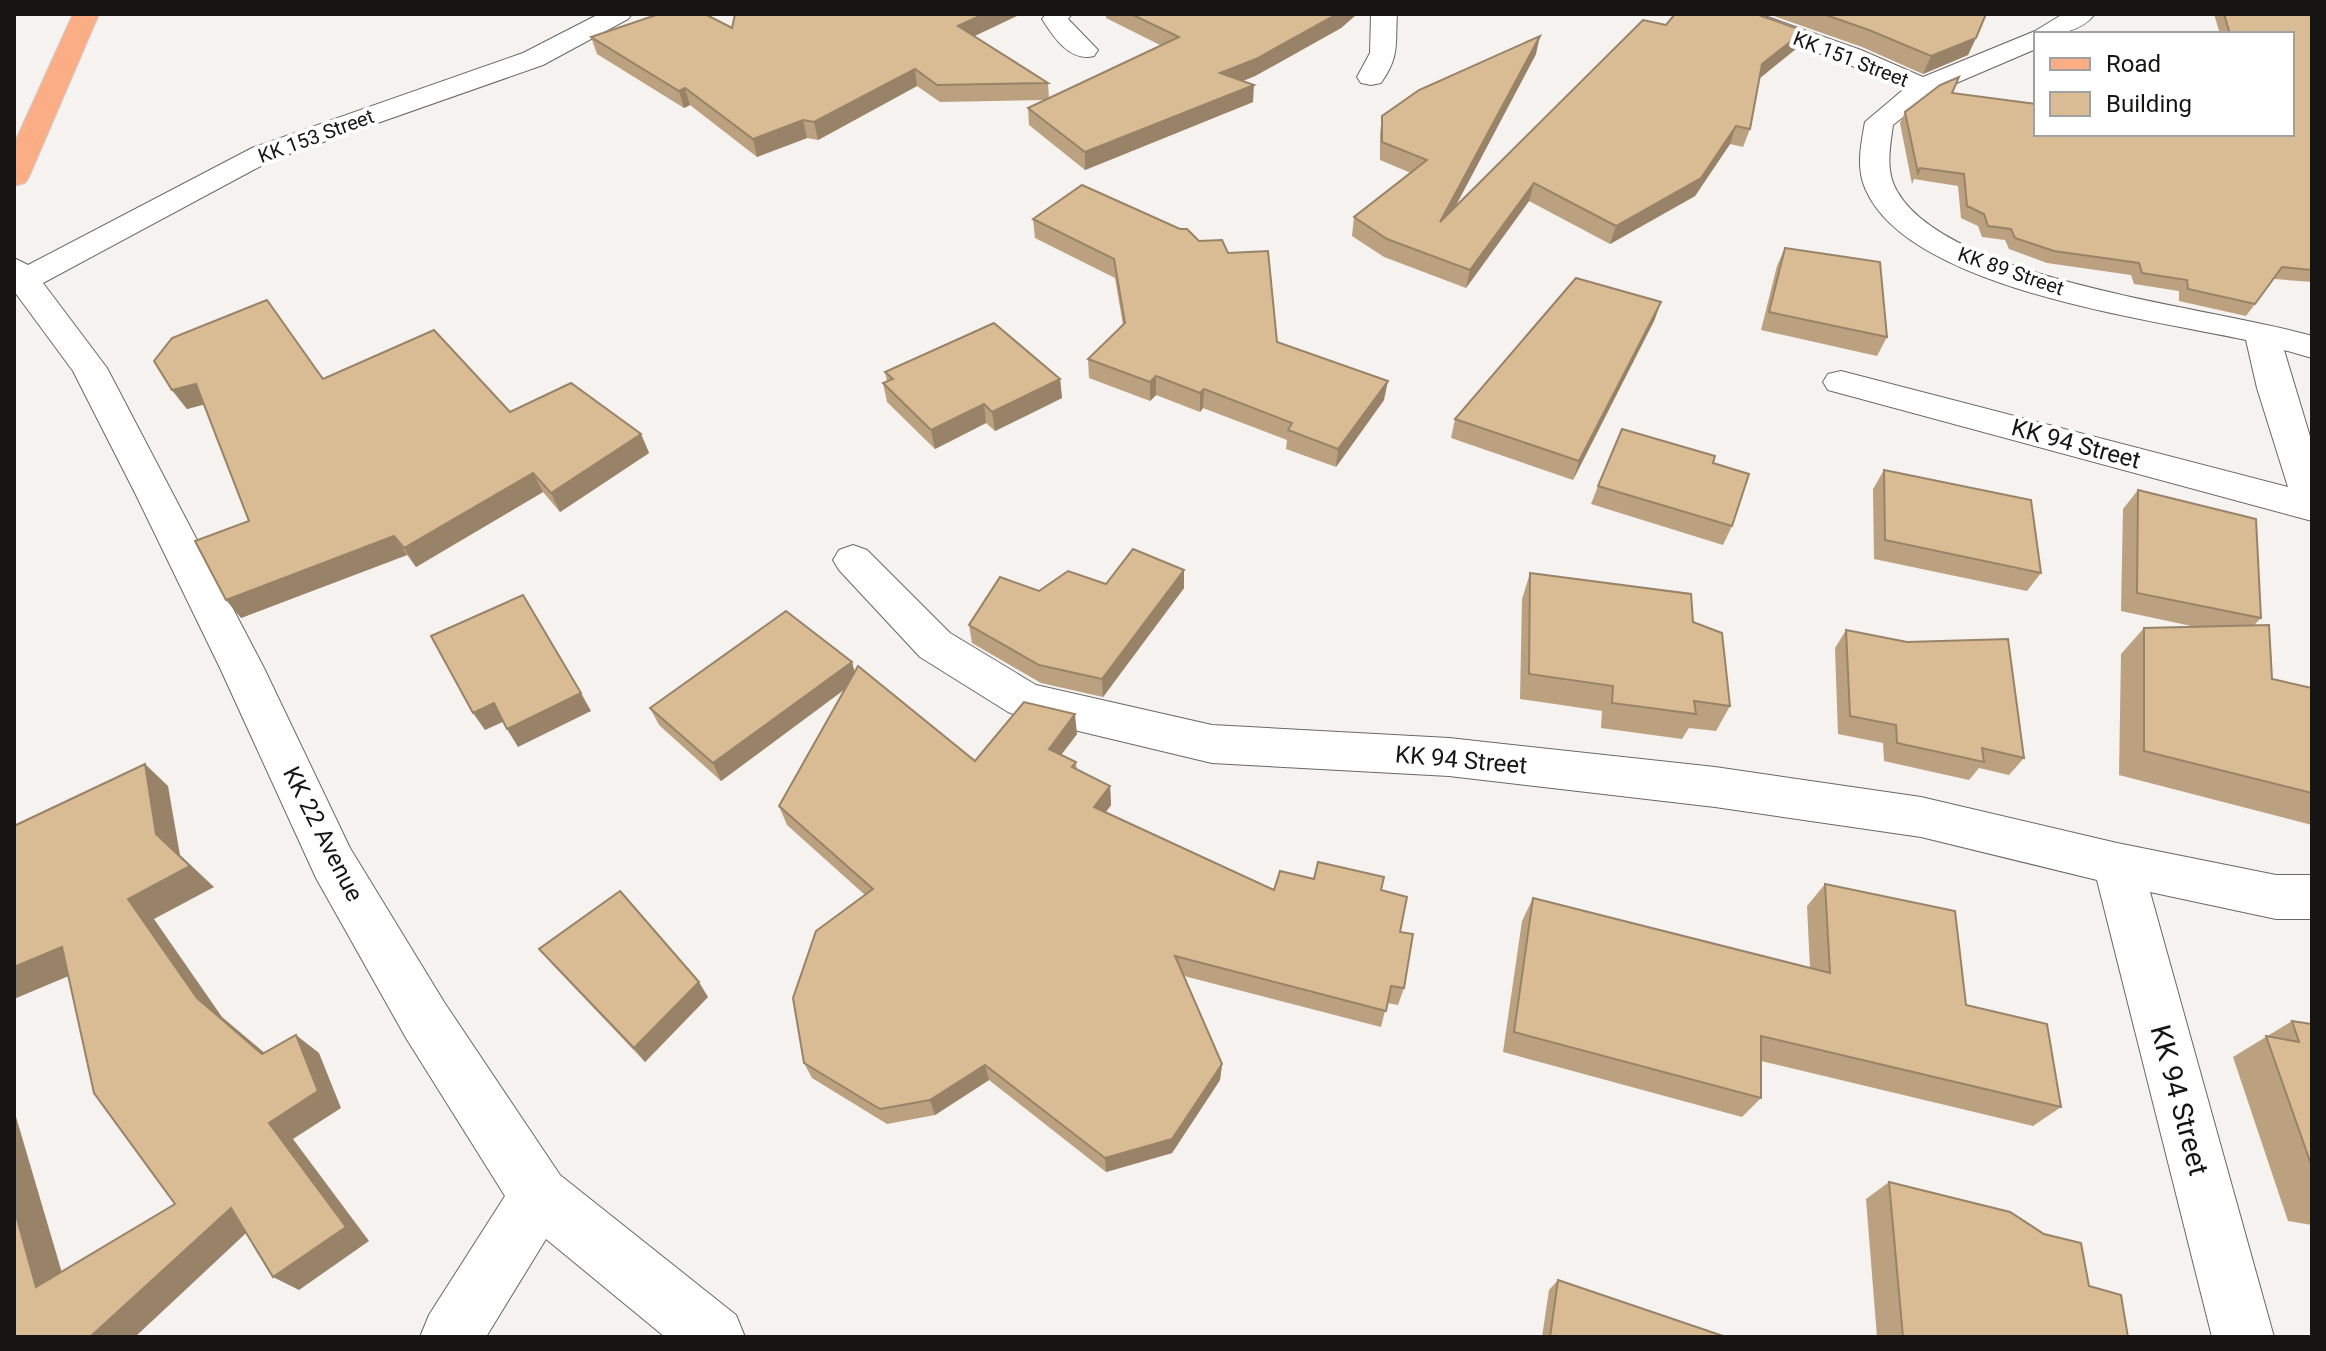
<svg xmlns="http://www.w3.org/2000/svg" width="2326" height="1351" font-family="Roboto,sans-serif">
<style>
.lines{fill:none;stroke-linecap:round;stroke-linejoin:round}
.minor-casing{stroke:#6a6866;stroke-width:2}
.major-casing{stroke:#d0d0d0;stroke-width:2}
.minor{fill:#fff;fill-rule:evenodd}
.major{fill:#fbad86;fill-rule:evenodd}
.wall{fill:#bba17f}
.shaded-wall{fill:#988368}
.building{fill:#d9bb94;stroke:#988368;stroke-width:2}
.labels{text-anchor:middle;stroke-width:8;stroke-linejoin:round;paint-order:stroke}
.far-street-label{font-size:20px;fill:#161514;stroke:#fff}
.street-label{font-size:24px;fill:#161514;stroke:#fff}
.near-street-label{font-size:28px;fill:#161514;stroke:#fff}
</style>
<rect width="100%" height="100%" fill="#f5f2ef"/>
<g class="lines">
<defs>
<g id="minor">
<polygon points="599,14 632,14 628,19 543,65 272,160 43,283 107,368 264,668 350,848 444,1002 560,1175 736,1315 745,1337 665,1337 546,1239 486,1337 420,1337 429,1315 505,1196 406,1038 316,878 220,668 136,495 73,371 14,291 14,258 28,265 252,148 523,53"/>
<path d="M1046 14H1072L1068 19 1098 50 1094 56C1070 62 1054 38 1042 19Z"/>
<path d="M1371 14H1397C1395 45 1400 56 1381 83L1371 85 1361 83 1357 77 1370 53Z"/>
<path d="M1722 14H1759L1861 50 1923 77 2035 31 2063 14H2095C2080 33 2058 34 2036 34V49L1933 93 1893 125C1890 147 1885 171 1897 191 1948 282 2215 307 2312 336V358L2284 350 2312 443V521L1828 390 1823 382 1828 374 1841 371 2288 487 2257 388 2246 340C2150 319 1907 289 1865 188 1856 167 1861 144 1865 122L1904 89 1843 62 1726 19Z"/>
<polygon points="853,545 867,550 950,633 1036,685 1212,725 1449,738 1715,767 1921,797 2117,843 2276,875 2312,875 2312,919 2276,919 2150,892 2274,1337 2212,1337 2097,880 1921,837 1715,807 1449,776 1212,763 1024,718 1008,712 920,657 839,570 833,560 839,550"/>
</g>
<polygon id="major" points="73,14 99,14 29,177 25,183 14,186 14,144"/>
</defs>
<use href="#minor" class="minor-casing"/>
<use href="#major" class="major-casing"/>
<use href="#minor" class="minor"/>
<use href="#major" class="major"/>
</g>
<g class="wall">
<polygon points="1106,14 1357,14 1341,28 1255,76 1243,81 1253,102 1085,170 1029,125 1028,108 1045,100 940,102 917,86 818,140 807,138 757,157 690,105 684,108 597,54 591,37 732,28 974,36 1048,83 1049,98 1162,46 1106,18"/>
<polygon points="1768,14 1986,14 1968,55 1923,74 1862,47"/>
<polygon points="2214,14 2312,14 2312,282 2274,279 2246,316 2179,301 2179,291 2134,284 2131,275 2047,263 2009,249 2005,240 1982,237 1978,226 1961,218 1958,186 1914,179 1912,184 1900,123 1905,112 1952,93 2292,134 2292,34 2220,34"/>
<polygon points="1666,25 1804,31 1797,48 1759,79 1750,129 1743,147 1730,144 1695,196 1610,244 1529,201 1466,288 1384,257 1352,236 1354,217 1411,173 1380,160 1380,134 1382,116 1536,54 1454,209"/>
<polygon points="1033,219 1277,342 1384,400 1336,467 1286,449 1287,440 1203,408 1200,412 1156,395 1150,401 1089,378 1088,359 1123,325 1115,278 1035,238"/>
<polygon points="1785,248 1887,337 1877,356 1761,330 1777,266"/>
<polygon points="1661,302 1654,321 1573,480 1451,438 1455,419"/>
<polygon points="885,372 1060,379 1062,398 995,431 986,423 935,449 887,402 883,383 887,381"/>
<polygon points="323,379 641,434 649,453 560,512 543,492 416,567 407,555 241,618 249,521 204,404 187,409 172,390"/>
<polygon points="1713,463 1732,526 1723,545 1591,504 1598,486"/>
<polygon points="1884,470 2041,573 2027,591 1874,559 1873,489"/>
<polygon points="2138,490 2261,618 2254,625 2272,679 2312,688 2312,825 2119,775 2121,654 2144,628 2196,627 2121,611 2123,509"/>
<polygon points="1530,573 1693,622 1730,706 1716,731 1689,728 1682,739 1601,728 1602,711 1520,699 1522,599"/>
<polygon points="1106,584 1184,588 1103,697 1041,683 972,643 969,625 1039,591"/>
<polygon points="1846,630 2024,758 2009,775 1979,768 1969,780 1884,761 1883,743 1838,734 1835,648"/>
<polygon points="852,662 854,672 975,761 1077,734 1061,755 1076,762 1077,770 1110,786 1111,805 1106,812 1274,890 1314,879 1381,890 1400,932 1404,988 1398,1005 1387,1003 1381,1027 1184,976 1222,1064 1220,1080 1172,1153 1106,1172 989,1080 935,1115 887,1124 812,1078 804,1063 865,895 787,825 779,806 844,690 721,781 659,725 650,708"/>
<polygon points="1825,884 1966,1005 2061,1107 2033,1126 1761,1061 1761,1098 1742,1117 1503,1052 1522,921 1533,898 1810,968 1807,906"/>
<polygon points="539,949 708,997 645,1062 552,964"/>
<polygon points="2292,1021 2312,1024 2312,1225 2288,1221 2233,1057"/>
<polygon points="1889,1182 2089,1286 2128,1337 1877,1337 1866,1199"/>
<polygon points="1558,1280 1726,1337 1542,1337 1549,1290"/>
</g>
<g class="shaded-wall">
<polygon points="984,14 1021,14 960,43 958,26"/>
<polygon points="1337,14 1357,14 1341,28 1255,76 1220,90 1220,73"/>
<polygon points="1804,31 1797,48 1756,81 1762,64"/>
<polygon points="1540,36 1536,54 1437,241 1440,222"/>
<polygon points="1976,38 1968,55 1923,74 1931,56"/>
<polygon points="915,69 917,86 818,140 814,122"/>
<polygon points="1254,85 1253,102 1085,170 1085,152"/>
<polygon points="685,88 690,105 684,108 679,91"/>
<polygon points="803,120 807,138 757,157 753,139"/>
<polygon points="1736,126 1730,144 1695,196 1610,244 1616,226"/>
<polygon points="1534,183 1529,201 1466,288 1470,270"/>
<polygon points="1661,302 1654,321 1573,480 1579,461"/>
<polygon points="1156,376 1156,395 1150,401 1150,382"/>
<polygon points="1060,379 1062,398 995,431 992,412"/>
<polygon points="1388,381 1384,400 1336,467 1338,449"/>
<polygon points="196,384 210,403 187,409 172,390"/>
<polygon points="1204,389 1203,408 1200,412 1200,393"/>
<polygon points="984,404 986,423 935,449 931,430"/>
<polygon points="641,434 649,453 560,512 551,493"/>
<polygon points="533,473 543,492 416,567 404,548"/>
<polygon points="394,536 407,555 241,618 226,600"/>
<polygon points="1184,570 1184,588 1103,697 1102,679"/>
<polygon points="852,662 857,680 721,781 713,763"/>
<polygon points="581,693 591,711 518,747 507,729"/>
<polygon points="494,703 505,721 485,730 473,713"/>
<polygon points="1075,714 1077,734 1051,768 1049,749"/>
<polygon points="145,764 168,786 180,855 214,887 154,919 222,1017 286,1071 262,1054 197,998 128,899 156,834"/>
<polygon points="1110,786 1111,805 1095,826 1094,807"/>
<polygon points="62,947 90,967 14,999 14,967"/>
<polygon points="699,982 708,997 645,1062 634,1048"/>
<polygon points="296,1035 319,1053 341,1108 293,1139 369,1241 299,1290 273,1277 269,1123"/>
<polygon points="1222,1064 1220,1080 1172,1153 1106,1172 1105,1158"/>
<polygon points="985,1065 989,1080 935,1115 930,1100"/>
<polygon points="14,1110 70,1300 36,1287 14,1208"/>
<polygon points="231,1208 258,1222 135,1337 90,1337"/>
</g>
<g class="building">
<polygon points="659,14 705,14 732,28 735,14 984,14 958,26 1048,83 937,85 915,69 814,122 803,120 753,139 685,88 679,91 591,37"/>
<polygon points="1131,14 1337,14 1256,59 1220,73 1254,85 1085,152 1028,108 1179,37"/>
<polygon points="1675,14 1756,14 1804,31 1762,64 1750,129 1736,126 1701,178 1616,226 1534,183 1470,270 1387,239 1354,217 1427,160 1382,142 1382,116 1419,90 1540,36 1440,222 1643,20 1666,25"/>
<polygon points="1823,14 1986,14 1976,38 1931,56 1869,30"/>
<polygon points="2224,14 2312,14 2312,270 2282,267 2255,304 2188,289 2187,280 2142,273 2139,263 2054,251 2015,238 2011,229 1988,226 1984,214 1967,206 1964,174 1920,168 1918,173 1905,112 1940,85 1959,77 1952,93 2036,104 2036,134 2292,134 2292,34 2230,34"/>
<polygon points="1082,185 1180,229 1187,229 1199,241 1222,240 1228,253 1268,251 1277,342 1388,381 1338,449 1288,430 1292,423 1204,389 1200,393 1156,376 1150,382 1088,359 1125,323 1114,259 1033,219"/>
<polygon points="1785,248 1880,262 1887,337 1769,312"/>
<polygon points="1576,278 1661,302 1579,461 1455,419"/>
<polygon points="267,300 323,379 434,330 510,412 571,383 641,434 551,493 533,473 404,548 394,536 226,600 195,541 249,521 196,384 172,390 154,361 172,338"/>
<polygon points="994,323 1060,379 992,412 984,404 931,430 883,383 893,379 885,372"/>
<polygon points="1622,429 1715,456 1713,463 1749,474 1732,526 1598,486"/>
<polygon points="1884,470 2031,500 2041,573 1885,540"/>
<polygon points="2138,490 2256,519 2261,618 2137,593"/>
<polygon points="1133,549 1184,570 1102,679 1039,665 969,625 1000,577 1039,591 1068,571 1106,584"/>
<polygon points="1530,573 1691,594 1693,622 1722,633 1730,706 1694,701 1696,714 1612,703 1613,686 1529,674"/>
<polygon points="523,595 581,693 507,729 494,703 473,713 431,636"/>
<polygon points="786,611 852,662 713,763 650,708"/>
<polygon points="2269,625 2272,679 2312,688 2312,793 2144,751 2144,628"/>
<polygon points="1846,630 1907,642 2008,639 2024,758 1982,748 1984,762 1897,743 1896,725 1850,716"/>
<polygon points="858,666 975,761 1024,702 1075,714 1049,749 1076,762 1072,767 1110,786 1094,807 1274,890 1280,871 1314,879 1318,862 1384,877 1381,890 1407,897 1400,932 1413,934 1404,988 1391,986 1386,1011 1175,956 1222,1064 1172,1139 1105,1158 985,1065 930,1100 880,1109 804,1063 793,998 816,931 873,889 779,806"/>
<polygon points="145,764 156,834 190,866 128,899 197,998 262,1054 296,1035 318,1091 269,1123 346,1227 273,1277 231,1208 90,1337 14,1337 14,1208 36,1287 175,1204 94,1093 62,947 14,967 14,826"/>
<polygon points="1825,884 1955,911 1966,1005 2047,1024 2061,1107 1761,1036 1761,1098 1514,1032 1533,898 1830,973"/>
<polygon points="620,891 699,982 634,1048 539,949"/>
<polygon points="2292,1021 2312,1024 2312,1167 2266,1036 2299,1042"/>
<polygon points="1889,1182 2010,1212 2044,1234 2081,1243 2089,1286 2121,1295 2128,1337 1903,1337"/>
<polygon points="1558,1280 1726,1337 1550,1337"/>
</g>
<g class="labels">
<g class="far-street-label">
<text transform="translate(1851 59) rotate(21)" y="7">KK 151 Street</text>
<text transform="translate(316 136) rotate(-20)" y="7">KK 153 Street</text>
<text transform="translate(2011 271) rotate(19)" y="7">KK 89 Street</text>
</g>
<g class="street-label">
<text transform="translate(2076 444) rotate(15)" y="8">KK 94 Street</text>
<text transform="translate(1461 760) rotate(5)" y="8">KK 94 Street</text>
<text transform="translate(323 834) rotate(63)" y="8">KK 22 Avenue</text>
</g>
<g class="near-street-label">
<text transform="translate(2180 1100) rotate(75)" y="10">KK 94 Street</text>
</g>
</g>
<rect width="2326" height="1351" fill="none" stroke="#161514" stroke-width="32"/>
<rect x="2034" y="32" width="260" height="104" fill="#ffffff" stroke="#a2a1a1" stroke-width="2"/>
<rect x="2050" y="58" width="40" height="12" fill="#fbad86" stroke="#a2a1a1" stroke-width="2"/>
<text x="2106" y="72" font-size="24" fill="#161514">Road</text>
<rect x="2050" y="92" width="40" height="24" fill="#d9bb94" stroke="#a2a1a1" stroke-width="2"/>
<text x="2106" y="112" font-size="24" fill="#161514">Building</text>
</svg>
